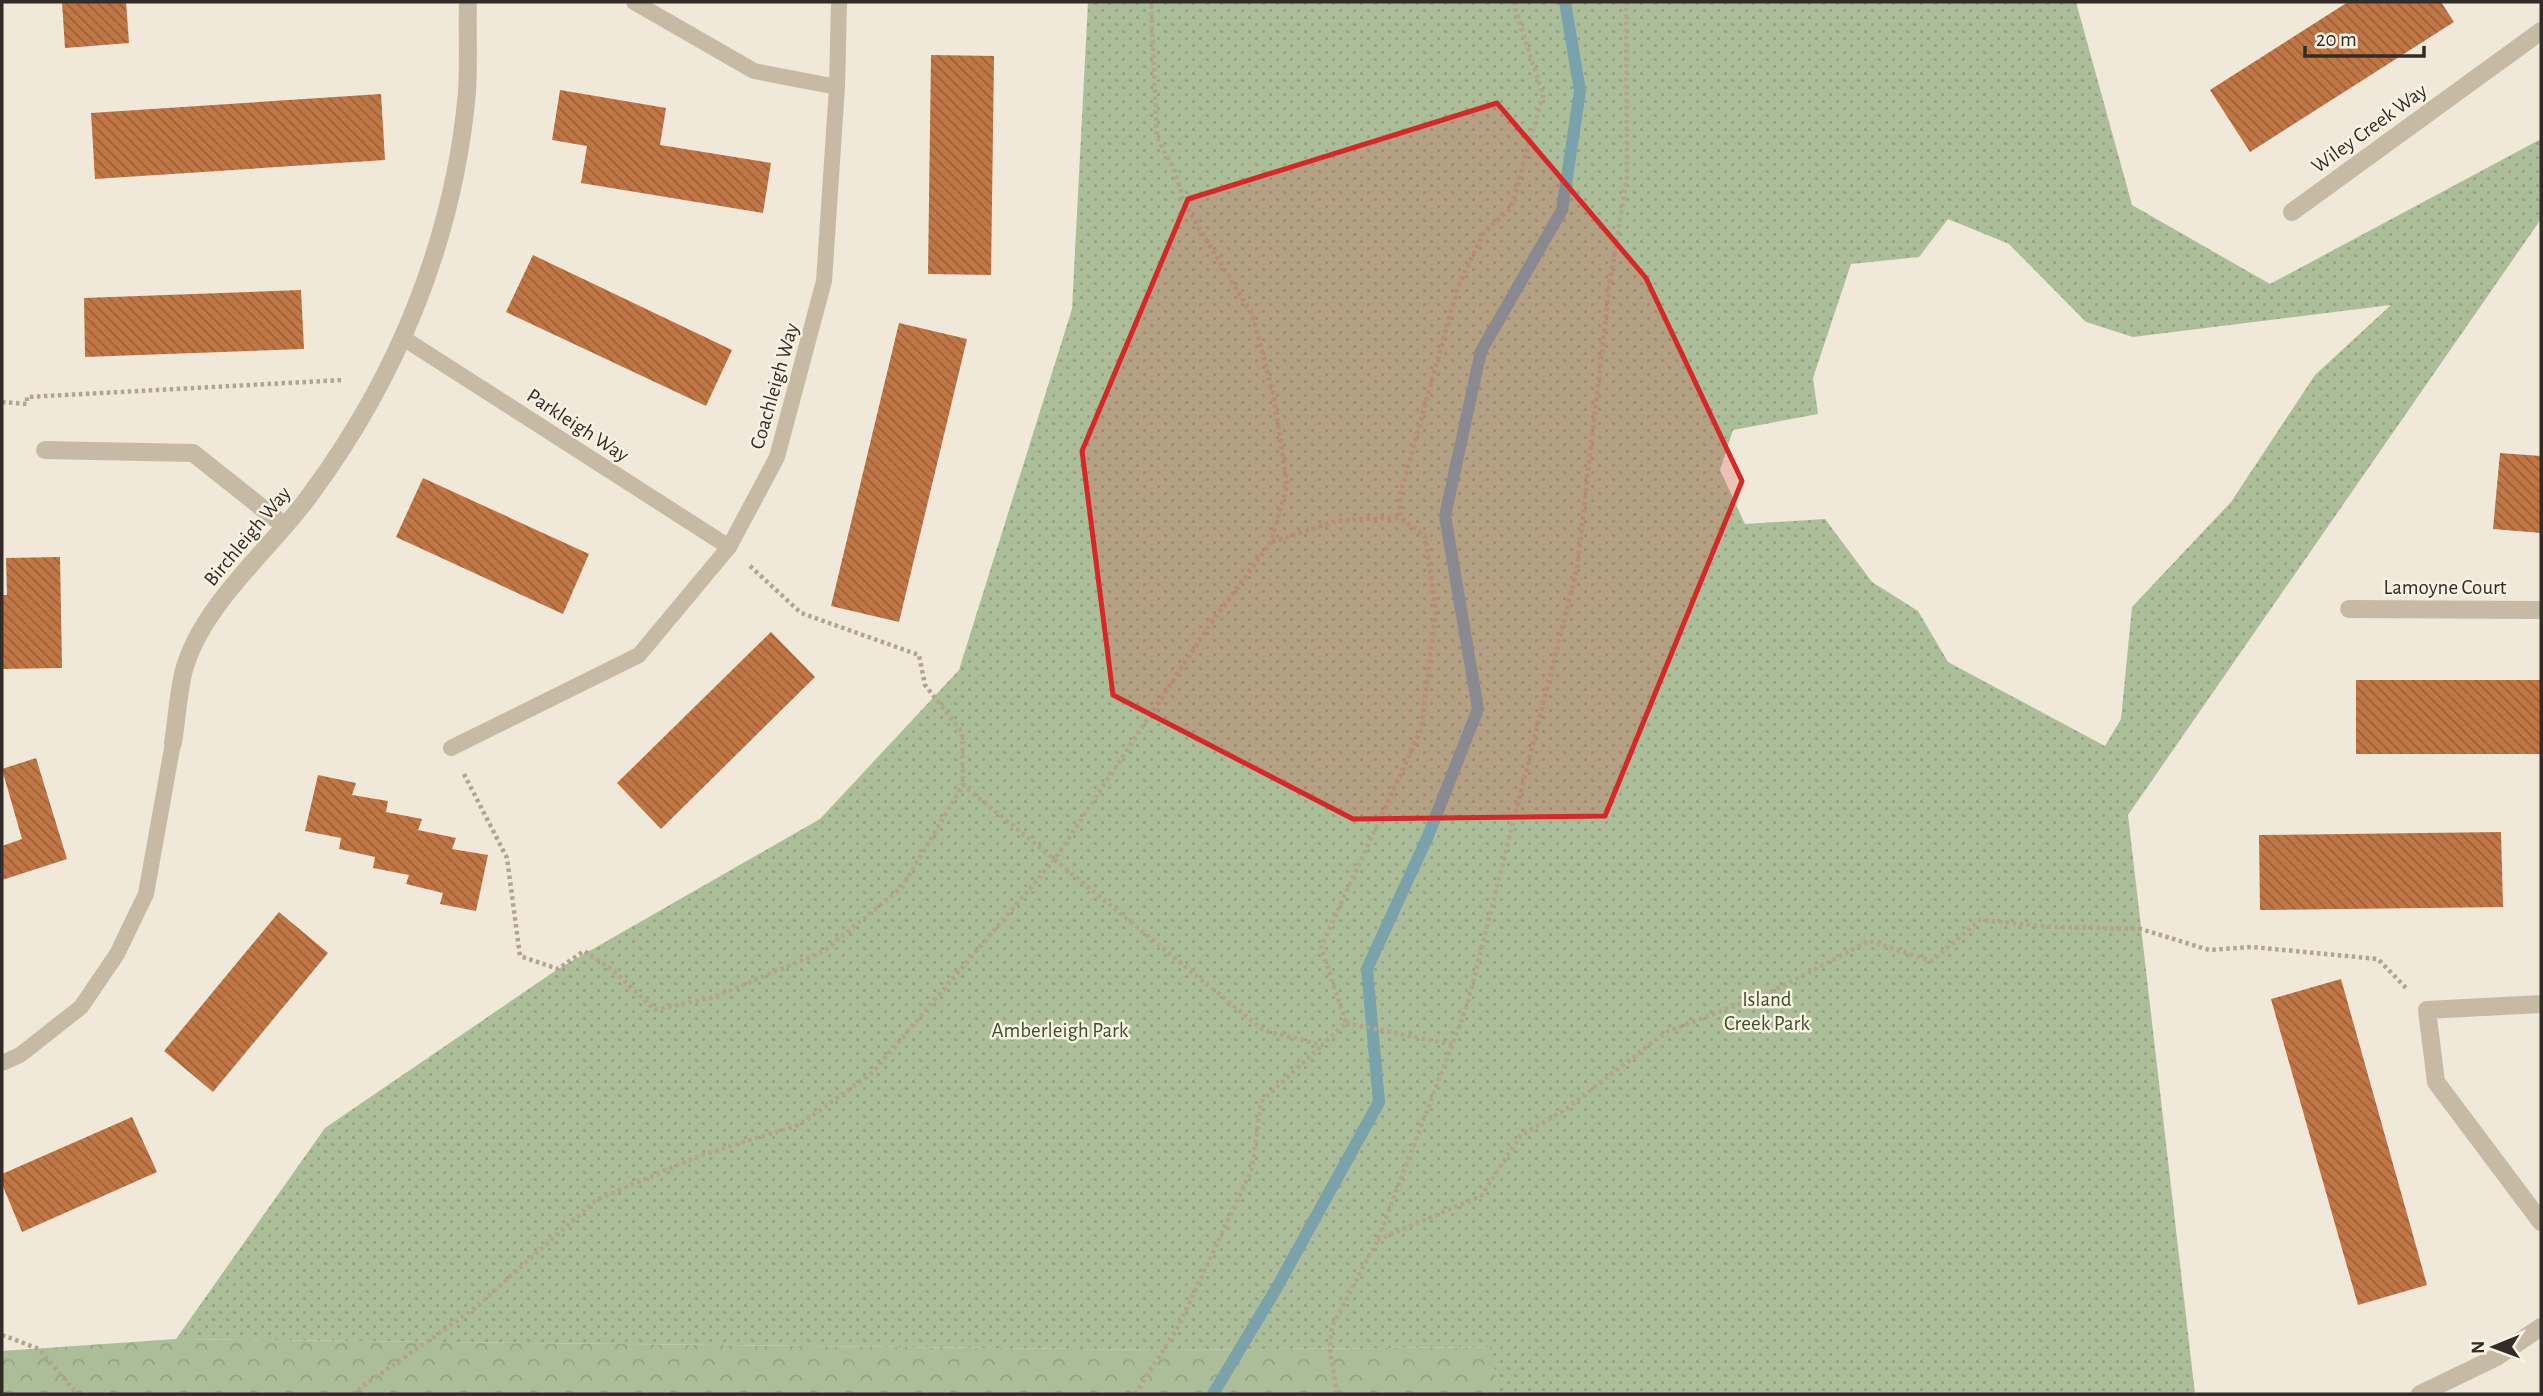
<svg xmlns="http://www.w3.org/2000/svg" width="2543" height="1396" font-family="'Alegreya Sans',sans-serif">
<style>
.forest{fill:url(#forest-crowns)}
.park{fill:url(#park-dots);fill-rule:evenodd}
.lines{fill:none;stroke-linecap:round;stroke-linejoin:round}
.stream{stroke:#79a2ab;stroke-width:12}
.building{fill:url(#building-back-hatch)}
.path{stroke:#b3a48f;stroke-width:4.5;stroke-dasharray:3.5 3.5;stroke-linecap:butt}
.service{stroke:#c7baa5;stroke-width:16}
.minor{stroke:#c7baa5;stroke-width:18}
.marked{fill:#d62828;fill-opacity:0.2;stroke:#d62828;stroke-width:5;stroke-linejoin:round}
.labels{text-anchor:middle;stroke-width:5;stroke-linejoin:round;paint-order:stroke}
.street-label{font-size:21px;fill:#332c26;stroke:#f8f2e4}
.park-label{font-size:21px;fill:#3d502b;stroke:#f8f2e4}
</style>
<defs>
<pattern id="forest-crowns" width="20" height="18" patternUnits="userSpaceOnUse" patternTransform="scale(1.75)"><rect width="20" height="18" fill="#acbe99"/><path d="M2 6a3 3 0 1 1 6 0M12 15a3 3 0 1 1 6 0" fill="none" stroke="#94a384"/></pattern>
<pattern id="park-dots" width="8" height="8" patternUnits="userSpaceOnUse" patternTransform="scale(1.75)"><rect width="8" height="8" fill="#acbe99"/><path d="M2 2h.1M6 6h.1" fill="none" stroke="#94a384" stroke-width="1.8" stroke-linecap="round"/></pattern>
<pattern id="building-back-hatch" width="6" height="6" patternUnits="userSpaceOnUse" patternTransform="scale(1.75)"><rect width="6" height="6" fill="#c17645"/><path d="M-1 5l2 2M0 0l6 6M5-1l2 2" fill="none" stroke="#9d6139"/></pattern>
</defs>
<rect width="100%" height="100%" fill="#f0e8d8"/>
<polygon class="forest" points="176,1339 1164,1350 1493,1347 1498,1394 2,1394 2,1351"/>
<path class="park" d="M1088 2H2076L2132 205 2270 284 2541 139V219L2128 815 2195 1394H1498L1492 1347 1164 1350 176 1339 325 1128 558 969 820 819 959 670 1072 309ZM1948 219 2009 244 2086 322 2133 337 2391 305 2315 375 2231 502 2132 607 2121 719 2105 746 1948 662 1918 611 1872 582 1825 519 1745 524 1720 470 1733 430 1818 414 1813 378 1851 264 1919 257Z"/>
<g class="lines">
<polyline class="stream" points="1213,1394 1276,1289 1379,1102 1367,969 1428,836 1478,709 1445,516 1481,351 1562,210 1580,91 1565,2"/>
</g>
<g class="building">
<polygon points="62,2 126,2 129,43 65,48"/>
<polygon points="2348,2 2441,2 2454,22 2250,152 2210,90"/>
<polygon points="931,55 994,56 991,275 928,274"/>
<polygon points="560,90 666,108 660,145 771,163 763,213 581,183 587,146 552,140"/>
<polygon points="381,94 385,160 95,179 91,113"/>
<polygon points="533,255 732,350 706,406 506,312"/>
<polygon points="301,290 304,349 85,357 84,298"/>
<polygon points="899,323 967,339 899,622 831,606"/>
<polygon points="2500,453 2541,456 2541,533 2493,529"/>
<polygon points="423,478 589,554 563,614 396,537"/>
<polygon points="60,557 62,668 2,669 2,595 7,595 6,558"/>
<polygon points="771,632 815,677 661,829 617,783"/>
<rect x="2356" y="680" width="185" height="74"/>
<polygon points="36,758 67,859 2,880 2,846 22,839 2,769"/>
<polygon points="318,775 356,783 352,795 388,801 386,812 422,819 418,830 456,838 452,849 488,855 476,911 440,904 443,893 406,884 409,875 373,868 375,857 339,849 341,838 305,831"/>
<polygon points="2501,832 2503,907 2260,910 2259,835"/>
<polygon points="279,912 328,953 213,1092 164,1051"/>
<polygon points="2341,979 2427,1285 2358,1305 2271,999"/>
<polygon points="132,1117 157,1172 22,1232 2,1184 2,1174"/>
</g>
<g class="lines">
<g class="path">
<polyline points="2,402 27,404 27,397 343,380"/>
<polyline points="1272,542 1336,521 1400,517"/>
<polyline points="750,566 801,613 919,655 925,685 962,732 963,785"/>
<polyline points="464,774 507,858 520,956 558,969 584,951 614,971 655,1010 714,997 824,951 902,887 963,785 1263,1030 1322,1045 1346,1023 1321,947 1421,730 1436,611 1425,536 1400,517 1400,495 1458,287 1484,232 1511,208 1543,95 1513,2"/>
<polyline points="1346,1023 1454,1045"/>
<polyline points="1377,1240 1481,1196 1521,1135 1565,1110 1666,1032 1769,993 1869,941 1932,961 1980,920 2053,927 2141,929 2209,950 2252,947 2378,959 2407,989"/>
<polyline points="2,1335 39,1349 77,1394"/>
<polyline points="352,1394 475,1308 596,1200 699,1156 799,1125 872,1073 1055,859 1209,626 1271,542 1287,485 1274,398 1253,316 1185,205 1174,169 1157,138 1151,2"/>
<polyline points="1135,1394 1178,1327 1252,1169 1261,1102 1322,1045"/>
<polyline points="1337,1394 1330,1350 1332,1326 1377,1241 1467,1006 1577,569 1610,281 1627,177 1626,2"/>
</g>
<g class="service">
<polyline points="634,2 754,71 837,87"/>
<polyline points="403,338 729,547"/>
<polyline points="451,748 639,655 729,547 759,491 777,457 824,281 837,87 839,2"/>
<polyline points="2,1063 20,1055 81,1007 117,954 146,894 173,743"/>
</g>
<g class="minor">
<polyline points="2292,212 2541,31"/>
<polyline points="45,450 193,453 285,526"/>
<polyline points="2349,609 2541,610"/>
<path d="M173 743C177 719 178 693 184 670 202 604 271 549 310 495 398 376 454 239 467 92 469 62 467 31 468 2"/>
<polyline points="2541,1004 2427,1010 2436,1082 2541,1222"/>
<polyline points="2420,1394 2495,1358 2541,1327"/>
</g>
</g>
<path class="marked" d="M1497 103 1646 278 1742 481 1605 816 1353 819 1113 695 1082 451 1188 199Z"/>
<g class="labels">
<g class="street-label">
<text transform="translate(2369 128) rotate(-36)" y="7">Wiley Creek Way</text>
<text transform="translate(774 386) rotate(-74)" y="7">Coachleigh Way</text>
<text transform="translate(578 425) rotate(33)" y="7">Parkleigh Way</text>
<text transform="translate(247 536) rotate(-50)" y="7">Birchleigh Way</text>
<text x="2445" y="594">Lamoyne Court</text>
</g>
<g class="park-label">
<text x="1767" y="1006">Island<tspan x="1767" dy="24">Creek Park</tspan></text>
<text x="1060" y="1037">Amberleigh Park</text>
</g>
</g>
<rect width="2543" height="1396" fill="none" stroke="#332c26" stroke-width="7"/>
<g transform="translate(2494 1347) rotate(269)" stroke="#f8f2e4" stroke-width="5" paint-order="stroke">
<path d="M0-5L12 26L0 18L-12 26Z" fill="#332c26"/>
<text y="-10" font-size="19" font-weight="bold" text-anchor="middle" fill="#332c26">N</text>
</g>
<path d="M2305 46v10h119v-10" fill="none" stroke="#332c26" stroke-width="3.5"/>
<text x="2316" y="46" font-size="21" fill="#332c26" stroke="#f8f2e4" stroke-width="5" paint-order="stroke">20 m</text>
</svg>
